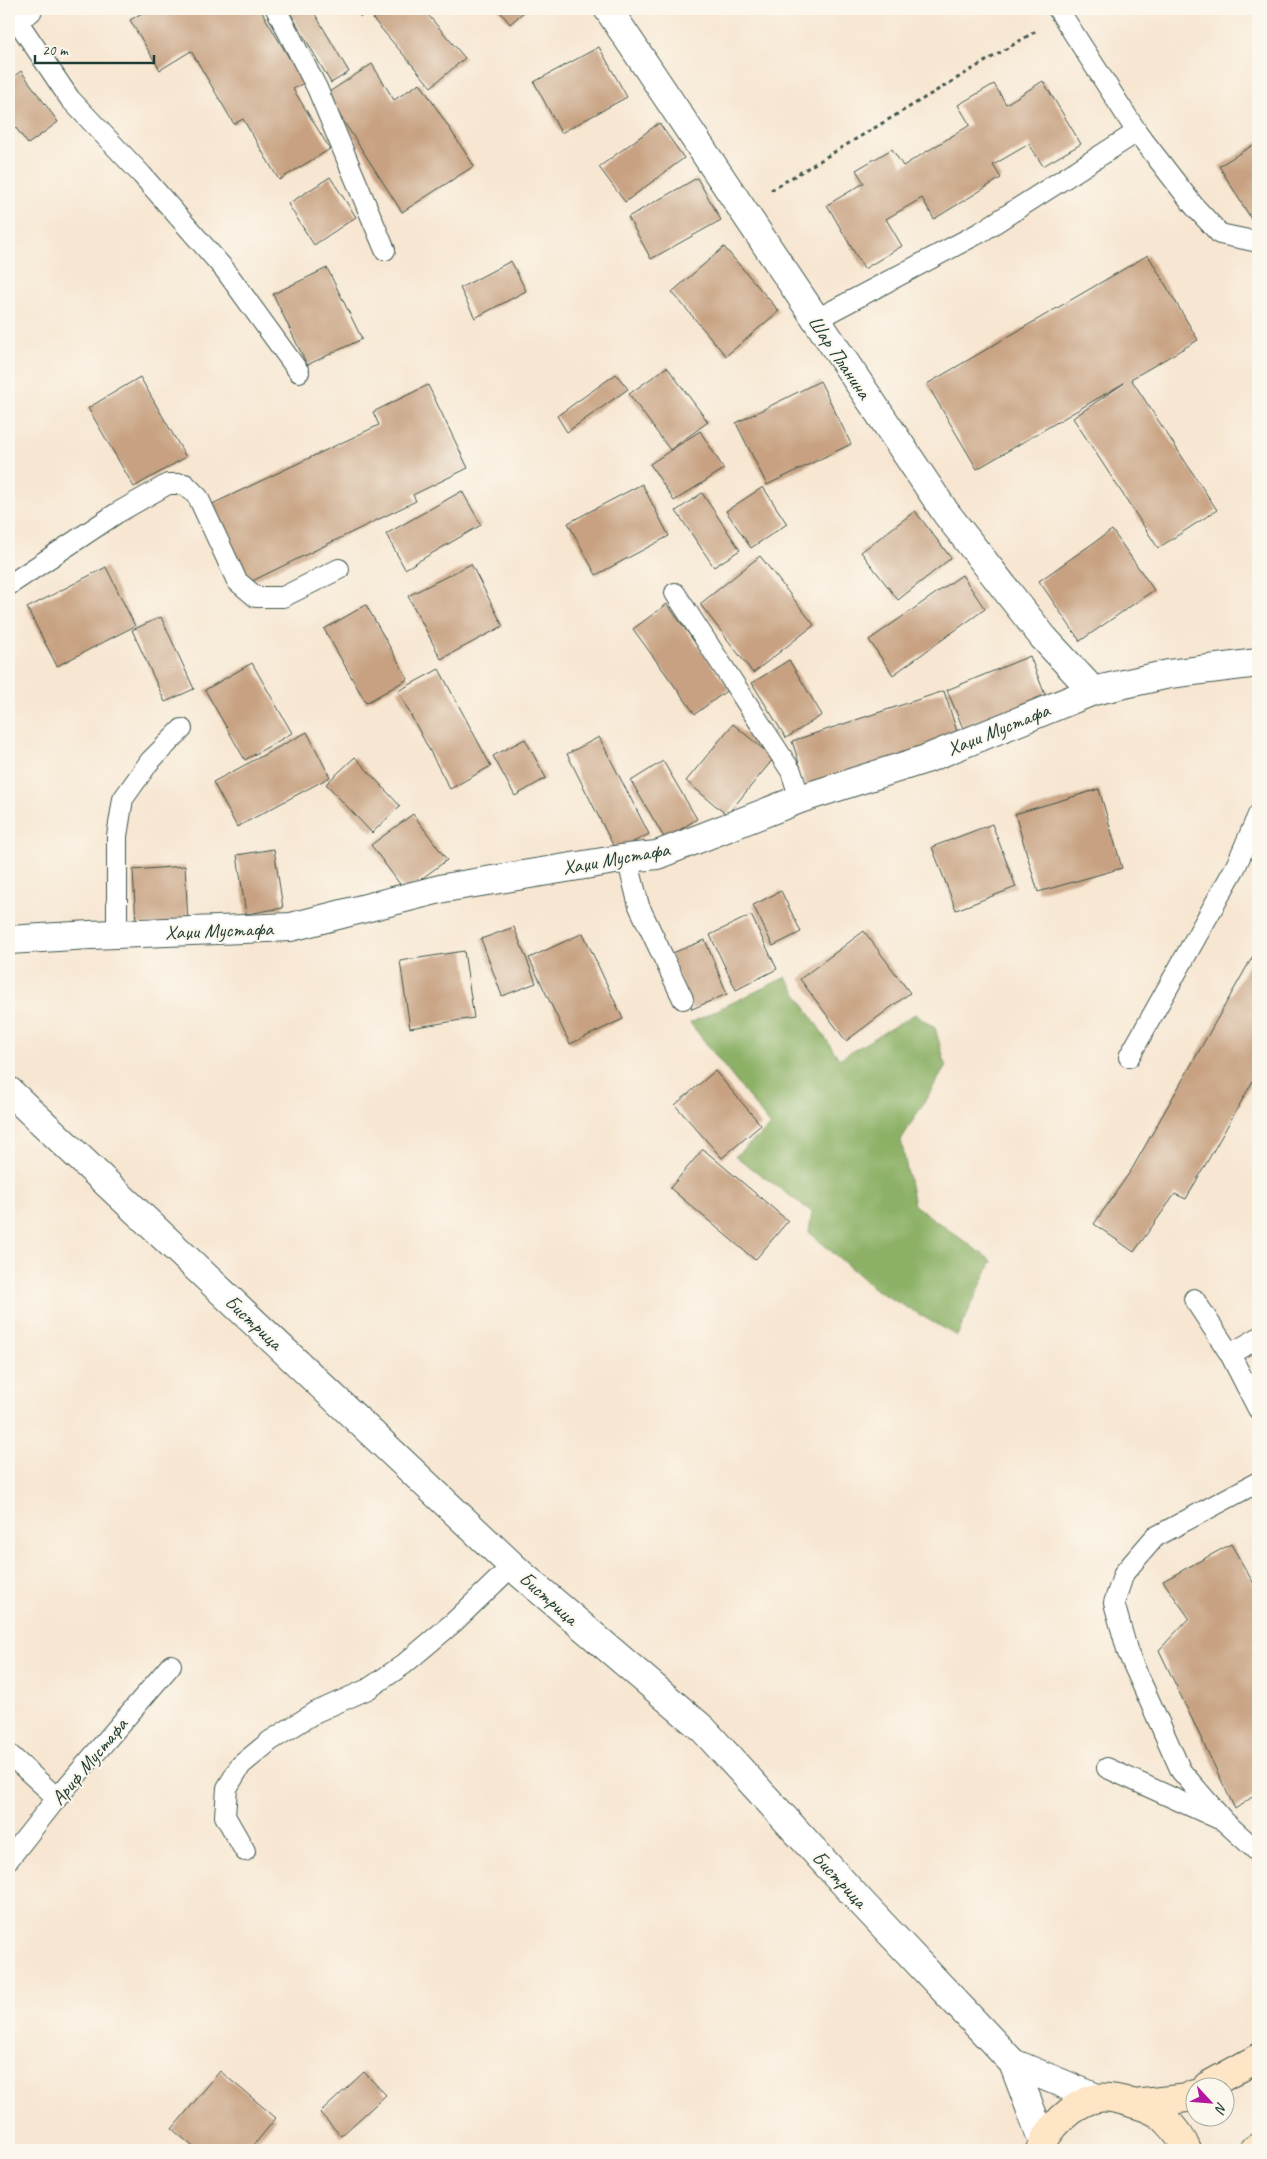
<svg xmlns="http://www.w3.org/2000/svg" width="1267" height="2159" font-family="Caveat,sans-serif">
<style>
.forest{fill:#8cb166;stroke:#56774d}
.building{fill:#c7a181}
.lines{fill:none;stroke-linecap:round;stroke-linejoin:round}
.lane-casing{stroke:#3f564c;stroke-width:22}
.street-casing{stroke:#3f564c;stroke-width:30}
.secondary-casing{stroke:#3f564c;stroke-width:30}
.path{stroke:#3f564c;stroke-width:3;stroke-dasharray:4 4;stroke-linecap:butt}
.lane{stroke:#fff;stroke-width:20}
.street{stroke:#fff;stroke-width:28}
.secondary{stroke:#fde5c5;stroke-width:28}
.labels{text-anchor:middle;stroke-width:4;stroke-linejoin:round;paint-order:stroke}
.street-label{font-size:20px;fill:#1f3d34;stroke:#fbf7ec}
</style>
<rect width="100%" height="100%" fill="#fbf7ec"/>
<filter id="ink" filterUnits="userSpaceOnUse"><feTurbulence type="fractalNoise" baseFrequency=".02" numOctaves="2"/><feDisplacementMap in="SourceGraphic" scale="10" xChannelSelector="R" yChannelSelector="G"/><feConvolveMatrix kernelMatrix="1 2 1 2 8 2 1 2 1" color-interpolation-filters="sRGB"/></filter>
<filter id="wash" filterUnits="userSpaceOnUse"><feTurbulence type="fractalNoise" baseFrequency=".0096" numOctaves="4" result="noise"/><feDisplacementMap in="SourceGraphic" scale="20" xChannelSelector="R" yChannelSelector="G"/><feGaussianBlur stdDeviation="1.12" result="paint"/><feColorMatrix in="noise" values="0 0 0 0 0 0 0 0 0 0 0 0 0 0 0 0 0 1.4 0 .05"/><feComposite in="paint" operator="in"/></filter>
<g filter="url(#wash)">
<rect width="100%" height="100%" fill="#f7e6d1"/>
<polygon class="forest" points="786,977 839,1059 915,1014 935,1028 946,1066 901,1140 914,1205 992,1261 957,1336 876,1290 809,1232 812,1212 735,1156 771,1126 690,1023"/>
<g id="blocks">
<g class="building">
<polygon points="149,9 260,9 304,83 293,89 330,149 279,180 243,119 234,124 191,51 160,70 130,20"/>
<polygon points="288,9 323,9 315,14 349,72 331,83"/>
<polygon points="352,9 368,9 361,17"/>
<polygon points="385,9 423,9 465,58 431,87 373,19"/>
<polygon points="498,9 527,9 510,24"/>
<polygon points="599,47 627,97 561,133 534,82"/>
<polygon points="372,64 394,100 420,83 474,166 402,212 326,94"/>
<polygon points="21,71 58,122 28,144 9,119 9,80"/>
<polygon points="1043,81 1081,144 1043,166 1029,144 993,165 1001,178 934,219 922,198 886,219 902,246 864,269 827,205 864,183 856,170 892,149 903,166 970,125 958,105 994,84 1006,104"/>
<polygon points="659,123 684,158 625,202 599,167"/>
<polygon points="1258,142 1258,230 1219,166"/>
<polygon points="330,177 356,217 314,245 288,204"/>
<polygon points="697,178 721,220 651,259 628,217"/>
<polygon points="724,247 779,311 726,356 672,292"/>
<polygon points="1148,255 1198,340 1131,379 1217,510 1158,548 1073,418 1124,383 977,469 927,384"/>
<polygon points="511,261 526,291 475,318 460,288"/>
<polygon points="327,268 362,339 307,365 273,294"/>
<polygon points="667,367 708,422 670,450 629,394"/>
<polygon points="616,374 628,389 567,432 557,416"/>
<polygon points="140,377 186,457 134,487 88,408"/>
<polygon points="820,381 851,444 767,485 736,423"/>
<polygon points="428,385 468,468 413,495 416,501 246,584 208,506 379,425 373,412"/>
<polygon points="700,431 724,469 674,501 650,464"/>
<polygon points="642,484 669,536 596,575 568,523"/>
<polygon points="763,487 787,524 751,548 726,511"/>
<polygon points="462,491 481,525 405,569 386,534"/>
<polygon points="702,493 740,550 714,567 676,511"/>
<polygon points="915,511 951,558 898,600 861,552"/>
<polygon points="1112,530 1154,590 1080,641 1039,581"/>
<polygon points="760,556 814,625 753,673 700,604"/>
<polygon points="471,564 503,626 441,659 408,596"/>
<polygon points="106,567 135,626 57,666 27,608"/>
<polygon points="962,575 985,609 893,675 869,640"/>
<polygon points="667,604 729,689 695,714 633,629"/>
<polygon points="366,605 408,679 366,703 324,629"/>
<polygon points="161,617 194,689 165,702 132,630"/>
<polygon points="1030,656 1047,700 965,733 947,690"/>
<polygon points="789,660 822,715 786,738 752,683"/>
<polygon points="252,663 292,733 245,760 205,690"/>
<polygon points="439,669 491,766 450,789 398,691"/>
<polygon points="944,691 960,741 808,791 792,741"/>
<polygon points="733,724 774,758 727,815 686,781"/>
<polygon points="307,732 330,777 237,827 213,782"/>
<polygon points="599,737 649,834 616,851 567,754"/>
<polygon points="525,739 546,778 515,796 493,756"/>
<polygon points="355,757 400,806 372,833 326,784"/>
<polygon points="663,761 697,819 665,839 631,781"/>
<polygon points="1099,789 1122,868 1038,892 1015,814"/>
<polygon points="413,814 447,860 405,891 371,845"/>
<polygon points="992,824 1016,887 956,910 932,847"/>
<polygon points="274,849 283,908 246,914 237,855"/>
<polygon points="185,866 188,922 136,925 133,870"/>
<polygon points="781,891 801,932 773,946 753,905"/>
<polygon points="751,915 777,969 736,990 710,935"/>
<polygon points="514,927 536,983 502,996 481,939"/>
<polygon points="864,931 910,993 846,1041 800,979"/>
<polygon points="583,933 623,1019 570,1044 529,958"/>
<polygon points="705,940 727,994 692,1009 670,954"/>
<polygon points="1258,947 1258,1072 1186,1199 1175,1194 1134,1252 1094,1224 1132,1169"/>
<polygon points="464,951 474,1018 410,1028 400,961"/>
<polygon points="715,1071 761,1125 722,1158 675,1105"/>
<polygon points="703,1149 788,1221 755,1260 670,1188"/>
<polygon points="1231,1544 1258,1591 1258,1793 1235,1809 1159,1650 1189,1618 1163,1581"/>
<polygon points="220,2071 276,2118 250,2150 197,2150 172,2129"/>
<polygon points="364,2072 386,2095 341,2136 320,2113"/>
</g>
</g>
</g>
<g filter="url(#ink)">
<use href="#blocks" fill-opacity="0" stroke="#3f564c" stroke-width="1"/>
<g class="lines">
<defs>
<g id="lane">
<polyline points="276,9 317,88 385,250"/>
<polyline points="1058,9 1137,132"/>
<polyline points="14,16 70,99 142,175 225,270 299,372"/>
<polyline points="815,320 981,232 1137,132 1194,206 1220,234 1258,242"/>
<polyline points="9,585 117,513 168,484 185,484 198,497 237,581 256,597 283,597 339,569"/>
<polyline points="675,593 791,771 800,799"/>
<polyline points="627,858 639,906 683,999"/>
<polyline points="117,934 117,836 123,799 150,761 182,729"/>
<polyline points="1129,1057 1236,866 1258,815"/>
<polyline points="1194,1299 1230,1354 1258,1409"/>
<polyline points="1230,1354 1258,1338"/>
<polyline points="1258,1482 1155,1537 1124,1573 1114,1603 1128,1653 1181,1771 1225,1822 1258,1852"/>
<polyline points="9,1754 57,1798"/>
<polyline points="1107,1768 1219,1819"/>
<polyline points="245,1851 225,1816 227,1788 241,1765 270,1741 316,1712 368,1689 403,1665 454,1622 512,1566"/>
<polyline points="9,1859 57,1798 171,1665"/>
</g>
<g id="street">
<polyline points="608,9 946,513 1043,637 1093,691"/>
<polyline points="9,19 28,9"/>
<polyline points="9,940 90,935 291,927 444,888 627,858 657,855 800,799 926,759 1093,691 1169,674 1258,663"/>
<polyline points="9,1091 521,1574 703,1729 861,1902 1013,2063 1043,2142"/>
<polyline points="1013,2063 1097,2098"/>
</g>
<g id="secondary">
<polyline points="1207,2086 1258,2058"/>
<polyline points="1134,2104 1187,2098 1194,2094"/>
<path d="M1040 2150C1048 2128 1073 2103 1097 2098 1113 2095 1154 2108 1165 2119 1174 2128 1183 2139 1187 2150"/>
<polyline points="1253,2150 1258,2147"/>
</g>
</defs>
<use href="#lane" class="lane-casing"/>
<use href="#street" class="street-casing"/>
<use href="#secondary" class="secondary-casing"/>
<polyline class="path" points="771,190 1036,31"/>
<use href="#lane" class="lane"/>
<use href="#street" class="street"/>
<use href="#secondary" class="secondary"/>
</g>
</g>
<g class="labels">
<g class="street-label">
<text transform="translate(840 357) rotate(56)" y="7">Шар Планина</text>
<text transform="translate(998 729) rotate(-22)" y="7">Хаџи Мустафа</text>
<text transform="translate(616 858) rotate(-10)" y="7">Хаџи Мустафа</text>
<text transform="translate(219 930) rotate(-2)" y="7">Хаџи Мустафа</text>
<text transform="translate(254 1322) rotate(43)" y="7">Бистрица</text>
<text transform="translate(549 1598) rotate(41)" y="7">Бистрица</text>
<text transform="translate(89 1761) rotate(-50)" y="7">Ариф Мустафа</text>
<text transform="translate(840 1879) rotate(47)" y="7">Бистрица</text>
</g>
</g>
<rect width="1267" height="2159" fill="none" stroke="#fbf7ec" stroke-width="30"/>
<g transform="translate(1210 2102) rotate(116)"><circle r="24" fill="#fbf7ec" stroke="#a3ada2"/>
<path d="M0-4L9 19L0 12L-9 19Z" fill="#b5179e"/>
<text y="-8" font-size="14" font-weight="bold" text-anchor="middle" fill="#1f3d34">N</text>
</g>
<path d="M35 55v8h119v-8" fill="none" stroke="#1f3d34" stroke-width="2.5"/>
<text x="42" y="55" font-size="15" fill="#1f3d34" stroke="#fbf7ec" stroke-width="4" paint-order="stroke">20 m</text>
</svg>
